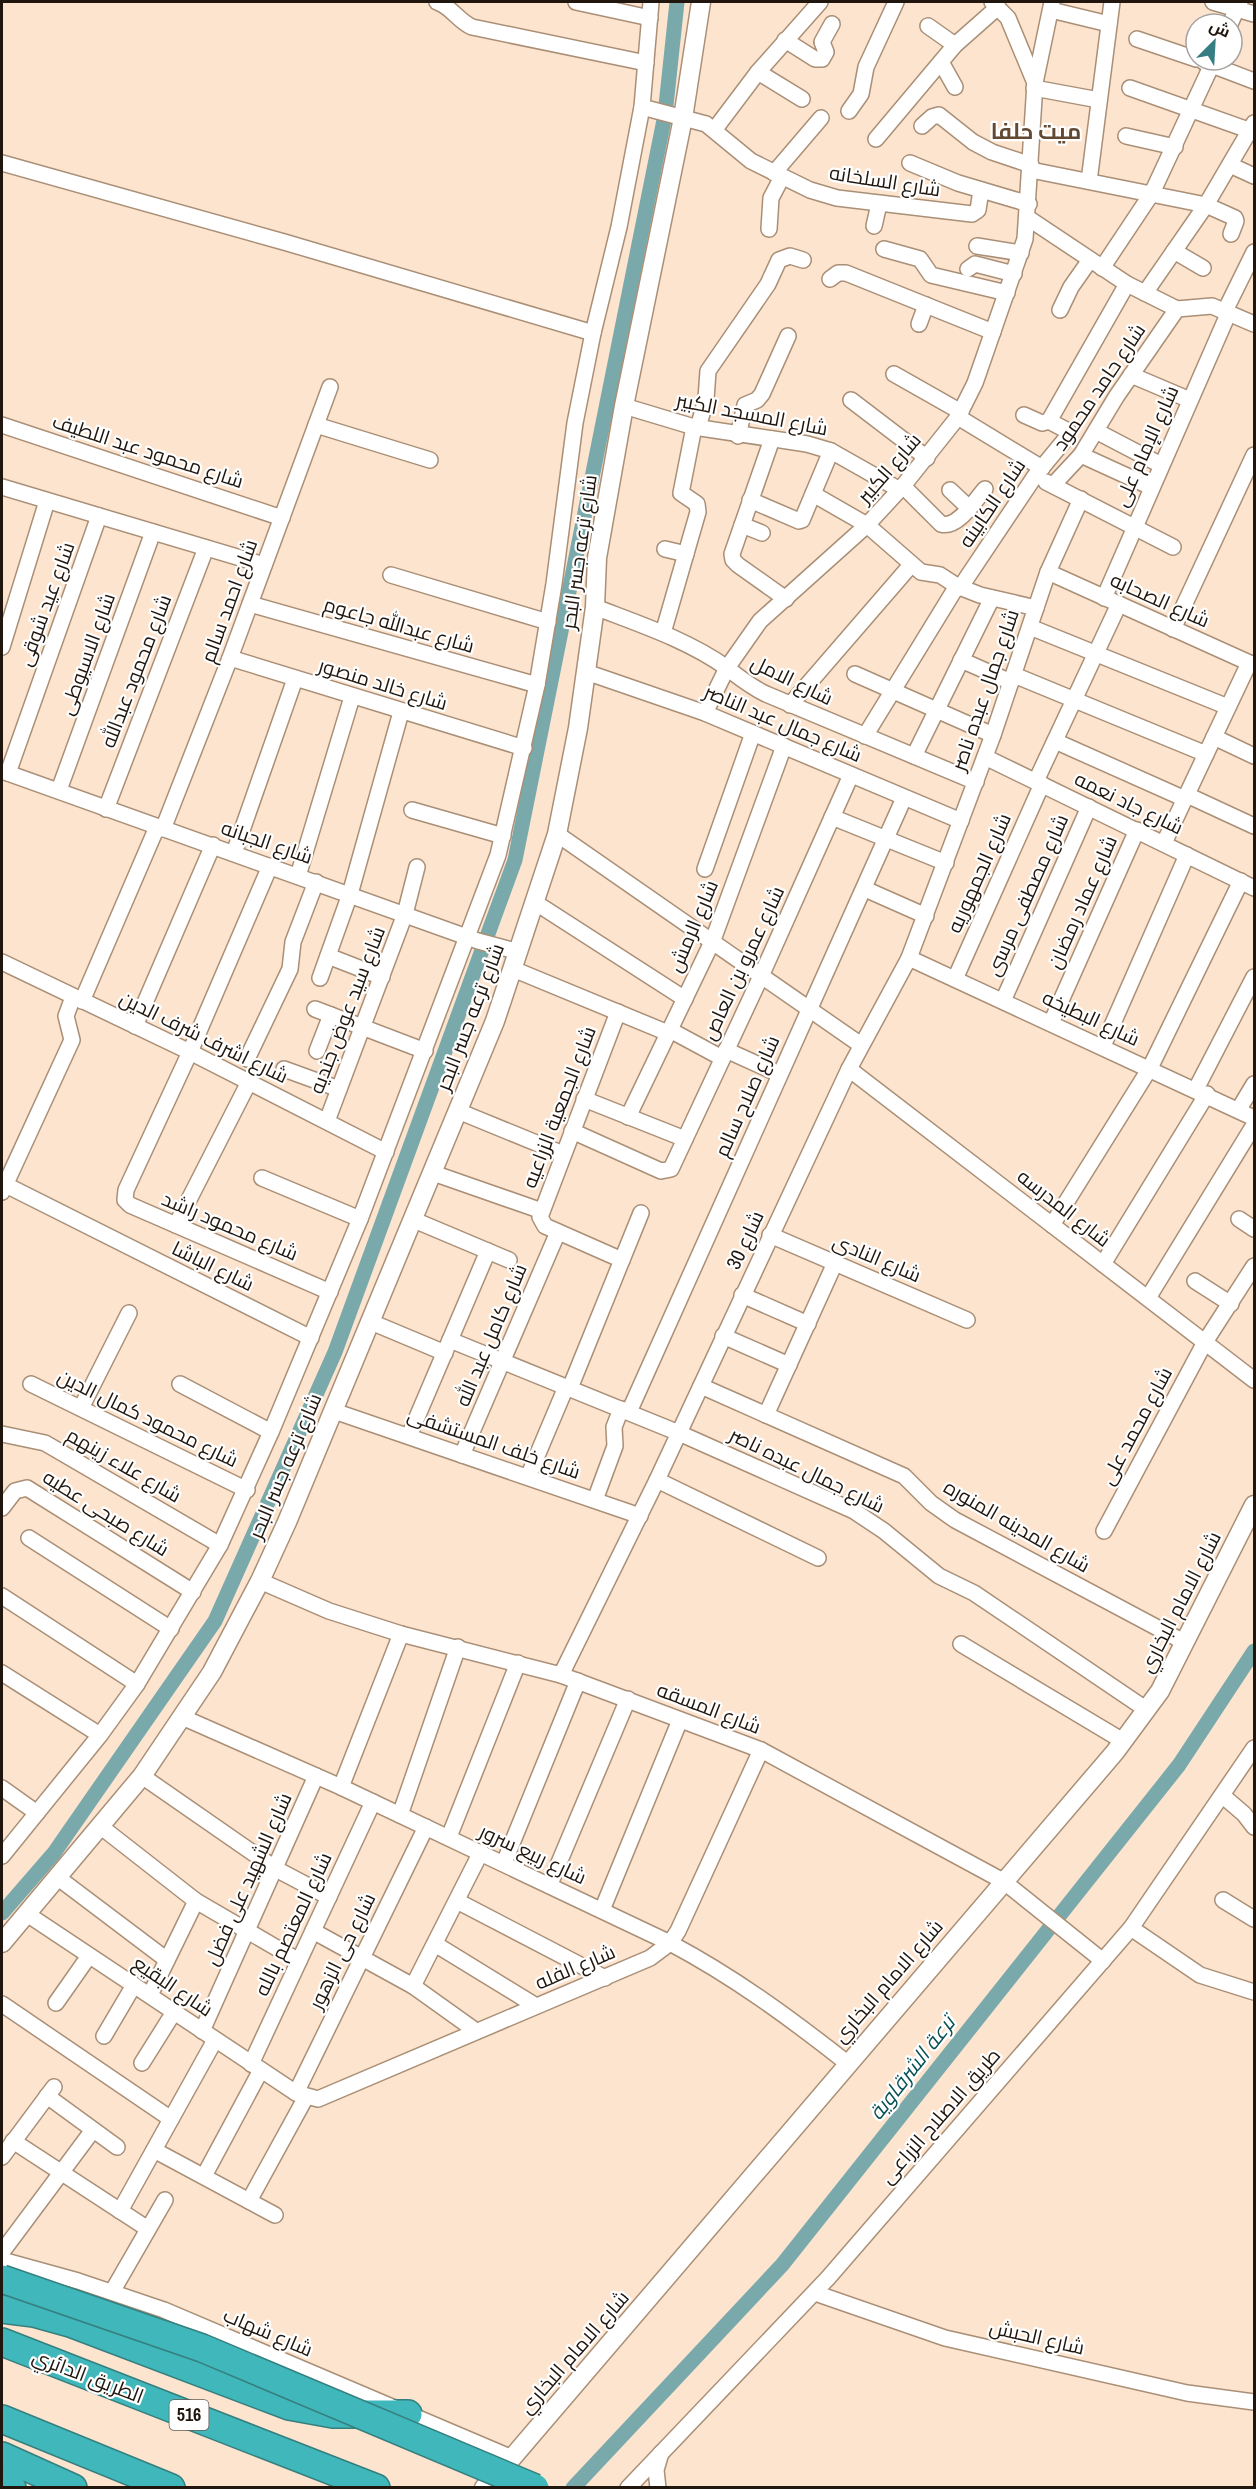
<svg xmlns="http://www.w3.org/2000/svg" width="1256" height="2489" font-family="'Archivo Narrow',Cairo,sans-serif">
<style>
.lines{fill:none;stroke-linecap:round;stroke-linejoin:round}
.canal{stroke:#7aa9ab;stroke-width:15}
.minor-casing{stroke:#aa8f76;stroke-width:18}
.tertiary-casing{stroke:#aa8f76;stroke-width:21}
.motorway-casing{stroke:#357f7e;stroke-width:30}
.minor{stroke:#fff;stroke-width:15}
.tertiary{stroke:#fff;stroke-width:18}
.motorway{stroke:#40b7bb;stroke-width:27}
.motorway-bridge-casing{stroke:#357f7e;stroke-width:30;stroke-linecap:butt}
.motorway-bridge{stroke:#40b7bb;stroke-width:27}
.labels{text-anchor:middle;stroke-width:4.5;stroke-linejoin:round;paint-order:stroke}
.shield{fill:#fff;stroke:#635c56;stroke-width:1.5}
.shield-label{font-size:18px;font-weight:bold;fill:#20160d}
.street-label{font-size:20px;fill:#20160d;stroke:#fff}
.water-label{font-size:21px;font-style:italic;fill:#075154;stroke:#fff}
.quarter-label{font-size:22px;font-weight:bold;fill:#624933;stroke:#fff}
</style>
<rect width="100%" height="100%" fill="#fce4cf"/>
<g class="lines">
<g class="canal">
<polyline points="2,1913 54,1853 215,1621 335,1352 515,860 665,115 677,2"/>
<polyline points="573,2488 782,2265 1179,1765 1254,1651"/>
</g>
<defs>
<g id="minor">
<path d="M437 2C452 7 458 21 472 27L646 63"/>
<polyline points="576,2 650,18"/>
<polyline points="992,2 1008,18 1035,83"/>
<polyline points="1213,2 1254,14"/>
<polyline points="1051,10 1109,24"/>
<polyline points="1230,24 1240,2"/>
<polyline points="928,26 955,45"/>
<polyline points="1137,39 1196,59"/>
<polyline points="785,40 815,59 822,59 826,52 822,42 832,24"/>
<polyline points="941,62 955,87"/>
<polyline points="1204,62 1254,81"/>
<polyline points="758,72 802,99"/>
<polyline points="1034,88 1099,100"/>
<polyline points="1130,88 1254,132"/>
<polyline points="642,107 706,124 751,161 810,190 837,198 972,214 978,210 981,190"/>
<polyline points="849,111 861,94 866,67 896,2"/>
<polyline points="922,126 932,117 939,115 973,142 992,152 1031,165"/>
<polyline points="715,129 758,72 820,2"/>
<polyline points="1126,136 1175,147"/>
<polyline points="876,139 955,45 998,7"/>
<polyline points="2,163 284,242 593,333"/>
<polyline points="910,163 958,183 1029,204"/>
<polyline points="1230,165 1254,176"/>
<polyline points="1031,170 1206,205 1235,218 1236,221 1231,234"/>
<polyline points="774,173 821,118"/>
<polyline points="1089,181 1112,2"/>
<polyline points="1028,218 1127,284 1177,309 1212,306 1254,324"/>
<polyline points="874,226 879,204"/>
<polyline points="769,229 771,198 782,177"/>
<polyline points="977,246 1021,253"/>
<polyline points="884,249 920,259 931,275 1007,293"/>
<polyline points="1174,251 1203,268"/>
<polyline points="1102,268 1152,193 1214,60"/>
<polyline points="968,269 975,264 1014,274"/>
<polyline points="830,279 838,273 846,273 993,332"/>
<polyline points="1145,293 1206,205 1254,123"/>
<polyline points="1060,310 1071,287 1090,260"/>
<polyline points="1225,311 1254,252"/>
<polyline points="919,324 926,305"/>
<polyline points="894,374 961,412"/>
<polyline points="1131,375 1190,400"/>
<polyline points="851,400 927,458"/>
<polyline points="624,406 694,427 807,444 831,451 900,490"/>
<polyline points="1024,415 1042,423 1049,421 1127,284"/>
<polyline points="958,417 1042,468"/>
<polyline points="2,425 282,518"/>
<polyline points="316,425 430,460"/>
<polyline points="698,428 706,399 708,371 768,284 779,260 790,256 803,260"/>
<polyline points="1096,431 1161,465"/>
<polyline points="738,436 745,405 757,400 762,394 788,336"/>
<polyline points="772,439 732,554 733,560 738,565 786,599"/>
<polyline points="1081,455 1151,487"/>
<polyline points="1046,482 1173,547"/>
<polyline points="1053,485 1081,455 1116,397 1177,309"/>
<path d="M903 486 941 524C958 529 975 500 985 489"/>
<polyline points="2,487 264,565"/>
<polyline points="950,490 968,507"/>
<polyline points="813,494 867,525 921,572 940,575 957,586 980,595 1036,608"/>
<polyline points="750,500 799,521 802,520 831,451"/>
<polyline points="742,525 762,533"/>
<polyline points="665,549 686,554"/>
<polyline points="1048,572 1254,665"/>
<polyline points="391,575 548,622"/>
<polyline points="960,588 1035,476 1068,436 1068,431 1049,421"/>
<polyline points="1104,598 1229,312"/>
<polyline points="250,604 537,685"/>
<path d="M595 607C639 624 688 640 727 668 740 678 751 687 766 694L976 782"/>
<polyline points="1030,627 1228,707"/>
<polyline points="1173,629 1254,455"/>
<polyline points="663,633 698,512 697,504 681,493 694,427"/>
<polyline points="2,647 47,501"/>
<polyline points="230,658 524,748"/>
<polyline points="961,660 1011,682"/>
<polyline points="586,672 705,713 961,821"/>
<polyline points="855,674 993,735"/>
<polyline points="1014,675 1206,754"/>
<polyline points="790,705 911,565"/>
<polyline points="705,713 727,668 760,621 867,525 903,486 958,417 975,383 1025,239 1035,83 1052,2"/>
<polyline points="865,736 957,586"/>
<polyline points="1214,737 1254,756"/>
<polyline points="1055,741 1185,799"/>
<polyline points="914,756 992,598"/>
<polyline points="985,757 1254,888"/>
<polyline points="2,771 478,941 519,952"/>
<polyline points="8,773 99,516"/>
<polyline points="1036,781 1119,604"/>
<polyline points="59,790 153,532"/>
<polyline points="1187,795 1254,826"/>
<polyline points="106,809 206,548"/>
<polyline points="412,810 503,836"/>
<polyline points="832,817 946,863"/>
<polyline points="163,829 230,658 330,387"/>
<polyline points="557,834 861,1045"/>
<polyline points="1164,843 1249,663"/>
<polyline points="234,853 295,679"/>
<polyline points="270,866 190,1052 126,1190 125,1200 130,1205 330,1292"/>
<polyline points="705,869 753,733"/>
<polyline points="298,876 352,697"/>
<polyline points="865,889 926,916"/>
<polyline points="536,903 685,999"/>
<polyline points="328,956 382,977"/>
<polyline points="909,958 1254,1118"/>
<polyline points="2,962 190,1052 386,1152"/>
<polyline points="513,969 668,1033"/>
<polyline points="320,978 350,894 401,712"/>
<polyline points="955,979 1042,784"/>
<polyline points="82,1001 157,827"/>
<polyline points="1003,1001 1089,807"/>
<polyline points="315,1009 425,1051"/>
<polyline points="618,1012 540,1217 545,1226 622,1260"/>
<polyline points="1051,1023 1137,830"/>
<polyline points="135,1026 213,845"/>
<polyline points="670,1030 722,1058"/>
<polyline points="1103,1046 1187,855"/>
<polyline points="726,1050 779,1074"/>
<polyline points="317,1051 331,1015"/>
<polyline points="247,1059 290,969 293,942 316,882"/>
<polyline points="284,1069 339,1089"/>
<polyline points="849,1069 1254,1380"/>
<polyline points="1196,1089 1254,977"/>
<polyline points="584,1099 685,1139"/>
<polyline points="1239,1109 1254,1084"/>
<polyline points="458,1111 563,1154"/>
<polyline points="628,1117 713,940 784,746"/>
<polyline points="327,1121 405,914 417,867"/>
<polyline points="572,1131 661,1171 671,1169 762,974 851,775"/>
<polyline points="433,1173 542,1211"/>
<polyline points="262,1178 360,1219"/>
<polyline points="2,1183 311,1338"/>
<polyline points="2,1192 72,1040 66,1016 73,997"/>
<polyline points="1239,1219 1254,1229"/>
<polyline points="414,1220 509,1260"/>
<polyline points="176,1225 249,1082"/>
<polyline points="1052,1225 1150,1068 1241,881"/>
<polyline points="770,1235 967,1320"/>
<polyline points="1103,1264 1207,1094"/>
<polyline points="1195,1281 1231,1304"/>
<polyline points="742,1295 808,1324"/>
<polyline points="1148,1298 1254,1125"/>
<polyline points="371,1322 445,1353"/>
<polyline points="723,1336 789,1365"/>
<polyline points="450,1340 679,1433 854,1511 884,1531 939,1576 974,1593 1147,1710"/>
<polyline points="31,1384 247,1490"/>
<polyline points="180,1384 271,1432"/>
<polyline points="701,1386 904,1476 931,1503 955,1520 1184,1642"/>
<polyline points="570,1388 641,1213"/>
<polyline points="81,1408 129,1313"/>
<polyline points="334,1411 640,1516"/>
<polyline points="629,1412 904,798"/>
<polyline points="766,1415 835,1263"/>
<polyline points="2,1434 45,1443 220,1545"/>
<polyline points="409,1436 488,1251"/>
<polyline points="462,1455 558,1232"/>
<polyline points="528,1477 566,1387"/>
<polyline points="657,1480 818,1558"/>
<polyline points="595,1500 615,1446 614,1427 621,1409"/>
<polyline points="2,1508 15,1491 27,1488 193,1592"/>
<polyline points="1104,1531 1205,1342 1254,1266"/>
<polyline points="29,1538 171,1629"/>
<polyline points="260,1581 329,1611 401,1634 561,1675 761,1750 1003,1881 1103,1961"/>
<polyline points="2,1596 137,1684"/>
<polyline points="961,1644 1123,1741"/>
<polyline points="2,1673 100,1735"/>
<polyline points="561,1675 657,1480 849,1069 909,958 993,735 1048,572 1081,499"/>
<path d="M182 1717 341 1787 670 1943C734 1977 790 2018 847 2063"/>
<polyline points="142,1776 276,1869 329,1897"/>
<polyline points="341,1787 401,1634"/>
<polyline points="2,1788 37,1813"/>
<polyline points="1223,1796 1244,1814 1254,1827"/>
<polyline points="400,1815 458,1647"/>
<polyline points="100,1826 196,1901 299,1961"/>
<polyline points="449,1837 518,1663"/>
<polyline points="2,1856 100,1735 137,1684 220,1545 271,1432 360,1219 498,855 537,685 554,584 575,423 593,333 619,227 642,107 651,2"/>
<polyline points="504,1863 578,1681"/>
<polyline points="57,1877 167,1960"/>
<polyline points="550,1884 628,1699"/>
<polyline points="1223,1900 1254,1919"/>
<polyline points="457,1901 605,1978"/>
<polyline points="602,1910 680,1720"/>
<polyline points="27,1914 296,2093 318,2099 650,1958 670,1943 678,1931 761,1750"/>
<polyline points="1131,1928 1200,1975 1254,1992"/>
<polyline points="313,1931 413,1986 476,2031"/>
<polyline points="435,1944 536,2006"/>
<polyline points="413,1986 481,1852"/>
<polyline points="150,1995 196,1901"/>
<polyline points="56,2003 89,1956"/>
<polyline points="2,2004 171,2119"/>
<polyline points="202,2031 316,1776"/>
<polyline points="104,2036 134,1985"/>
<polyline points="142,2063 174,2012"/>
<polyline points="251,2064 373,1802"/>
<polyline points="296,2093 426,1827"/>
<polyline points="47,2096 117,2147"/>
<polyline points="13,2141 148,2229"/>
<polyline points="154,2150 275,2215"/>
<polyline points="2,2157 54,2087"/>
<polyline points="204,2176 261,2070"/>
<polyline points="249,2201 306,2097"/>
<polyline points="120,2211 215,2040"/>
<polyline points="2,2252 93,2130"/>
<polyline points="2,2260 78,2281 164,2310 512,2458"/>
<polyline points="112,2292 165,2200"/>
<polyline points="815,2293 945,2338 1187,2393 1254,2402"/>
<polyline points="628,2488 828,2278 1131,1928 1254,1748"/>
<polyline points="658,2488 656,2470 661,2453"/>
</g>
<g id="tertiary">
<polyline points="2,1943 142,1776 212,1672 260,1581 287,1522 495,1021 557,834 578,728 595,607 597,558 624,406 683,118 701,2"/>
<polyline points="484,2488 512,2458 1115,1752 1160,1691 1254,1505"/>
</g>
<g id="motorway">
<polyline points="2,2309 34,2313 70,2323 289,2406 333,2414 408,2414"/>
<polyline points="2,2342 376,2488"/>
<polyline points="2,2419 171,2488"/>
<polyline points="2,2456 73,2488"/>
<polyline points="2,2483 12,2488"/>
</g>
</defs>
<use href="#minor" class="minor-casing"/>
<use href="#tertiary" class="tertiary-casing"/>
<use href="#motorway" class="motorway-casing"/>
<use href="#minor" class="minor"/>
<use href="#tertiary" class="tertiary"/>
<use href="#motorway" class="motorway"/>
<defs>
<polyline id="motorway-bridge" points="2,2279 202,2348 535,2488"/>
</defs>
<use href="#motorway-bridge" class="motorway-bridge-casing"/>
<use href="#motorway-bridge" class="motorway-bridge"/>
</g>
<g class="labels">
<rect class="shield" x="169.5" y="2400" width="39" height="30" rx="4.5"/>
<g class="shield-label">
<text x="189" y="2421">516</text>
</g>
<g class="street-label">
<text transform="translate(885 181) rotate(9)" y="7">شارع السلخانه</text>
<text transform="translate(1099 387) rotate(-56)" y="7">شارع حامد محمود</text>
<text transform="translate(752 414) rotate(11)" y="7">شارع المسجد الكبير</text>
<text transform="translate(1146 446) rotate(-66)" y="7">شارع الإمام على</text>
<text transform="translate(148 451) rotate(18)" y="7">شارع محمود عبد اللطيف</text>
<text transform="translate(889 468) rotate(-49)" y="7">شارع الكبير</text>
<text transform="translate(992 503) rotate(-56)" y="7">شارع الكابينه</text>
<text transform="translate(579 552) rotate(-82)" y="7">شارع ترعه جسر البحر</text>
<text transform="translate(1160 600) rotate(24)" y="7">شارع الصحابه</text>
<text transform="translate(229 601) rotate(-70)" y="7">شارع احمد سالم</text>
<text transform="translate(46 604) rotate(-70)" y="7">شارع عيد شوقى</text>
<text transform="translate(399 625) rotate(16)" y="7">شارع عبدالله جاعوم</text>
<text transform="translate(87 654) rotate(-70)" y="7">شارع الاسيوطى</text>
<text transform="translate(136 671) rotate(-69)" y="7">شارع محمود عبدالله</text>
<text transform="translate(792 680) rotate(26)" y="7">شارع الامل</text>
<text transform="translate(383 684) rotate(17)" y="7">شارع خالد منصور</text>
<text transform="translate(985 690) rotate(-71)" y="7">شارع جمال عبده ناصر</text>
<text transform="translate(783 723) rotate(23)" y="7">شارع جمال عبد الناصر</text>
<text transform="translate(1129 803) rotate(26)" y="7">شارع جاد نعمه</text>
<text transform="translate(267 842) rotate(19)" y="7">شارع الجبانه</text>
<text transform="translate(979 873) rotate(-66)" y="7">شارع الجمهوريه</text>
<text transform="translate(1027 895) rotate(-66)" y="7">شارع مصطفى مرسى</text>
<text transform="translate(1082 902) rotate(-66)" y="7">شارع عماد رمضان</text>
<text transform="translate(693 926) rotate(-67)" y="7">شارع الرمش</text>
<text transform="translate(743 963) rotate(-65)" y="7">شارع عمرو بن العاص</text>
<text transform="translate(347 1010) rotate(-69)" y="7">شارع سيد عوض جنديه</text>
<text transform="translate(470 1017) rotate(-69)" y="7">شارع ترعه جسر البحر</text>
<text transform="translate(1091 1018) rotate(25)" y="7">شارع البطيخه</text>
<text transform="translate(204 1037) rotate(26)" y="7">شارع اشرف شرف الدين</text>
<text transform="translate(747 1096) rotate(-66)" y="7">شارع صلاح سالم</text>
<text transform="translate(559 1107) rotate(-69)" y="7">شارع الجمعية الزراعيه</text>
<text transform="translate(1064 1208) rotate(38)" y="7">شارع المدرسه</text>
<text transform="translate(230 1226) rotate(23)" y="7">شارع محمود راشد</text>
<text transform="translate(745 1240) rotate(-65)" y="7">شارع 30</text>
<text transform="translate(877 1258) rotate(23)" y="7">شارع النادى</text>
<text transform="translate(213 1266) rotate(26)" y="7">شارع الباشا</text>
<text transform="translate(491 1335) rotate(-67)" y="7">شارع كامل عبد الله</text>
<text transform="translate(148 1418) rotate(26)" y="7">شارع محمود كمال الدين</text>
<text transform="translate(1136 1426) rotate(-62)" y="7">شارع محمد على</text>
<text transform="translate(494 1443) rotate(19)" y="7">شارع خلف المستشفى</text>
<text transform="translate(124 1465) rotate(30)" y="7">شارع علاء زينهم</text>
<text transform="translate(285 1466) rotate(-67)" y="7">شارع ترعه جسر البحر</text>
<text transform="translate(807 1470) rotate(26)" y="7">شارع جمال عبده ناصر</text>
<text transform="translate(106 1513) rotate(32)" y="7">شارع صبحى عطيه</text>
<text transform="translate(1017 1526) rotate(30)" y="7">شارع المدينه المنوره</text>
<text transform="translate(1180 1602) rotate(-63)" y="7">شارع الامام البخاري</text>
<text transform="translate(709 1708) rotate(21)" y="7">شارع المسقه</text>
<text transform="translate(533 1854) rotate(25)" y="7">شارع ربيع سرور</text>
<text transform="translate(248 1879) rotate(-66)" y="7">شارع الشهيد على فضل</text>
<text transform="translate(293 1924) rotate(-65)" y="7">شارع المعتصم بالله</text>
<text transform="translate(342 1951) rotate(-64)" y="7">شارع حى الزهور</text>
<text transform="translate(575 1967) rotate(-23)" y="7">شارع الفله</text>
<text transform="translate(888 1981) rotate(-49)" y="7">شارع الامام البخاري</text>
<text transform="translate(173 1986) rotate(34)" y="7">شارع البقيع</text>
<text transform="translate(940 2116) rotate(-49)" y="7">طريق الاصلاح الزراعى</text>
<text transform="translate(268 2332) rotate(23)" y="7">شارع شهاب</text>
<text transform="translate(1037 2337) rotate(13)" y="7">شارع الحبش</text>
<text transform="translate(574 2352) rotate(-49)" y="7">شارع الامام البخاري</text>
<text transform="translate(88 2376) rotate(21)" y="7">الطريق الدائري</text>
</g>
<g class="water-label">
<text transform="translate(912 2068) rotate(-52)" y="7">ترعة الشرقاوية</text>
</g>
<g class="quarter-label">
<text x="1036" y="139">ميت حلفا</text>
</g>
</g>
<rect width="1256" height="2489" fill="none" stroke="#20160d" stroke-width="6"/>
<g transform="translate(1214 42) rotate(24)"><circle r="28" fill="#ffffff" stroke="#a6a29e" stroke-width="1.5"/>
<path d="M0-4.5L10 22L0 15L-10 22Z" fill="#367e84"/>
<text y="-9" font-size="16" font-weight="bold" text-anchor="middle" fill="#20160d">ش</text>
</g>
</svg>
